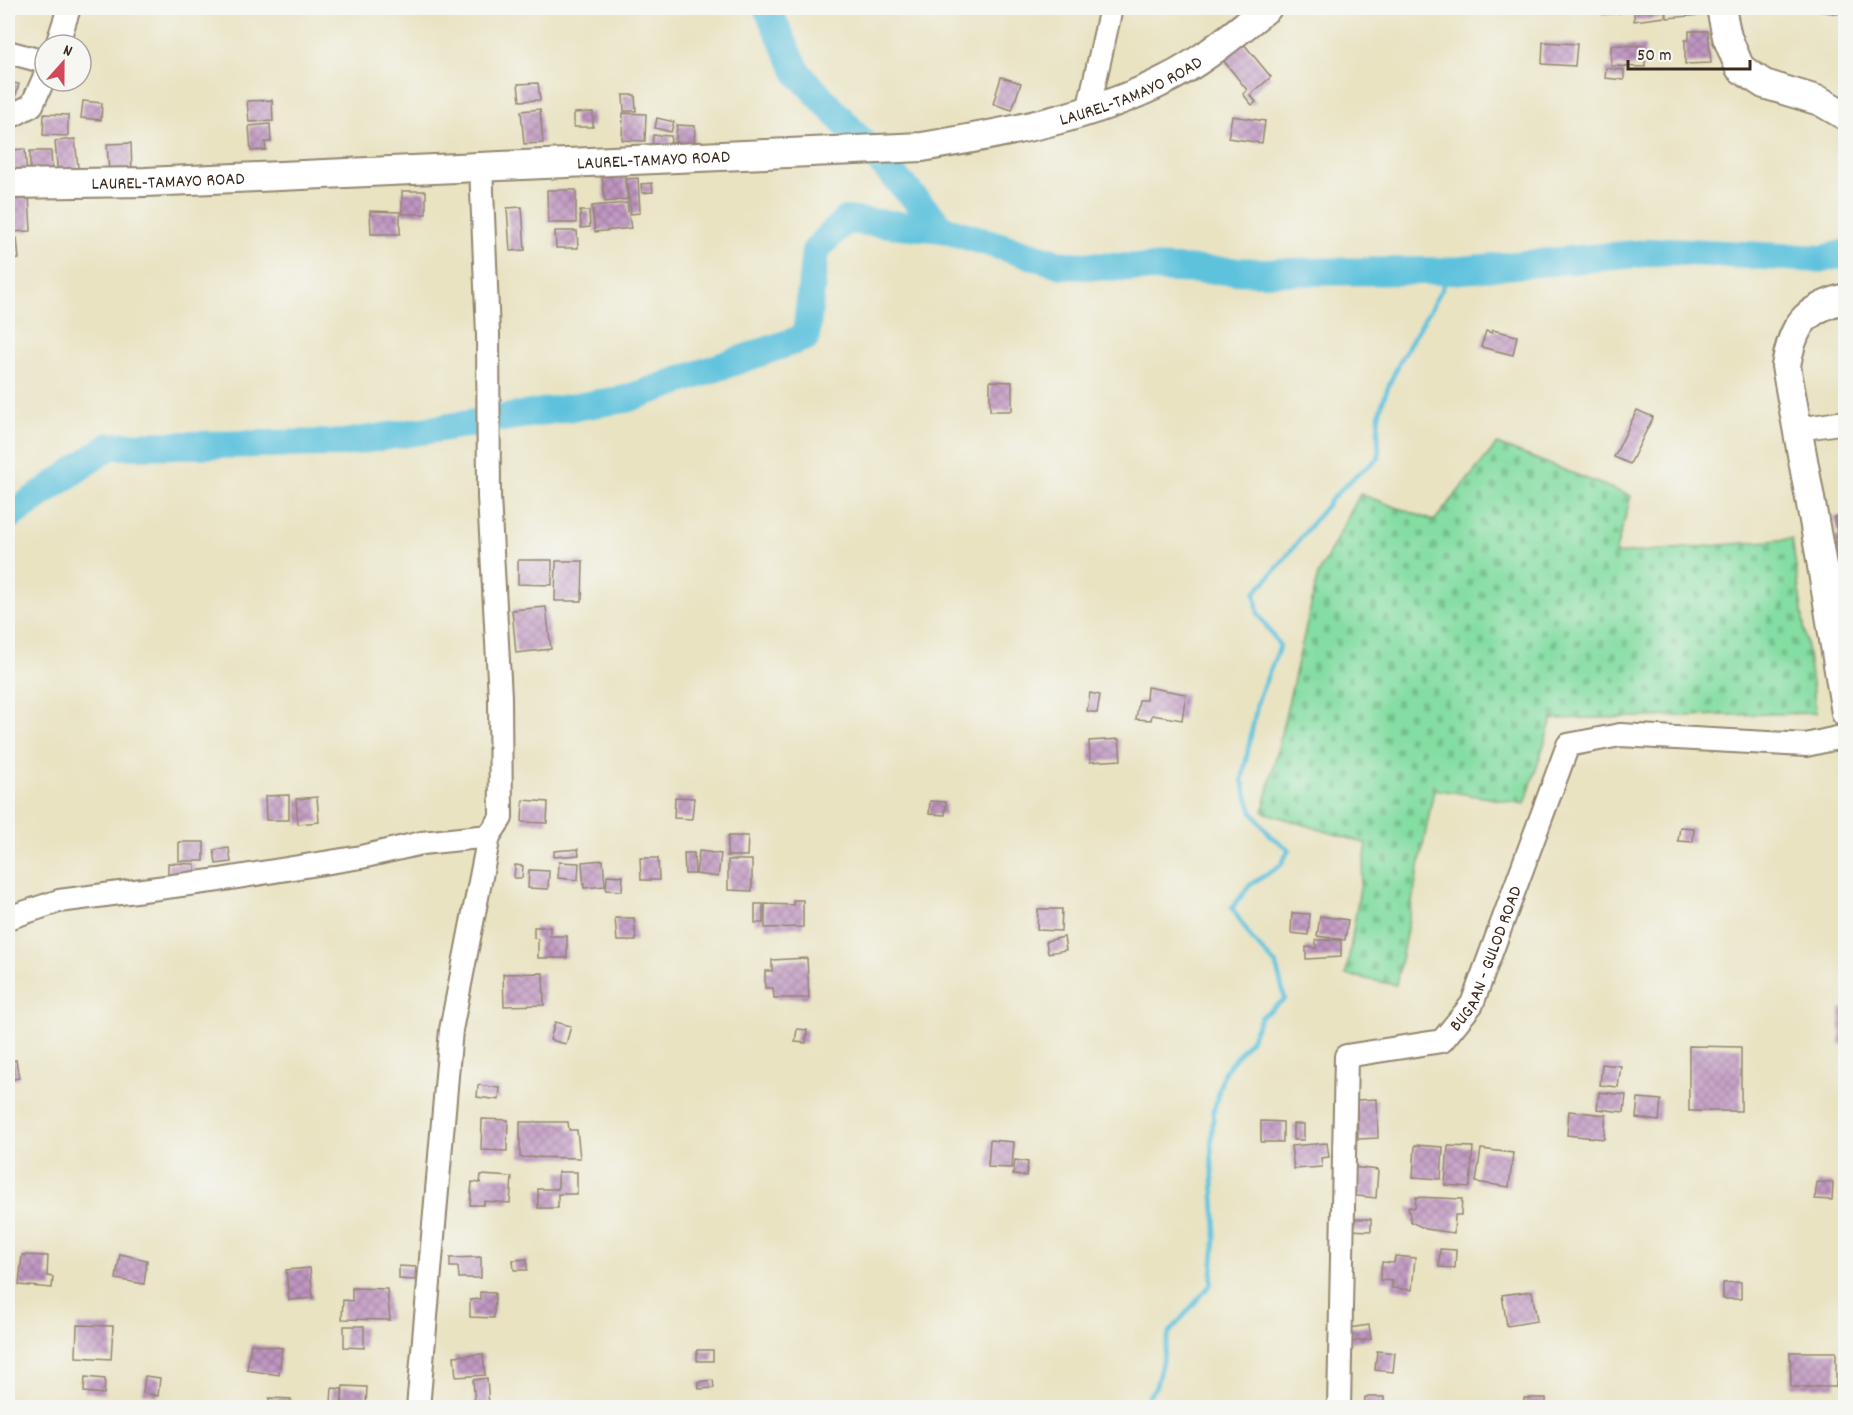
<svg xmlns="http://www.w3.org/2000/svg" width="1853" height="1415" font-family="Dekko,sans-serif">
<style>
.cemetery{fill:url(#cemetery-stones);stroke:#608460;stroke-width:1.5}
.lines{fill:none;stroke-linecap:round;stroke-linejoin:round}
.stream{stroke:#5fc2dd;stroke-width:4.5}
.river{stroke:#5fc2dd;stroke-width:28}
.building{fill:url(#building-cross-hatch)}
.minor-casing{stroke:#928670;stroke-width:26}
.major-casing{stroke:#928670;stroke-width:32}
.minor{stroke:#fff;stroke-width:22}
.major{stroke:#fff;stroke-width:28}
.labels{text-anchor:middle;stroke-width:4.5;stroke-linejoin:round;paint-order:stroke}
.street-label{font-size:18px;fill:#3b2a1e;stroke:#f6f6f2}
</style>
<defs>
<pattern id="cemetery-stones" width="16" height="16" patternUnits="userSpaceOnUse" patternTransform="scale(1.5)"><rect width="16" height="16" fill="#84dda2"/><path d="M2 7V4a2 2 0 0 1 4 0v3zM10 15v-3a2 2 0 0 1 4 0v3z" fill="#73be8b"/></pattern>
<pattern id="building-cross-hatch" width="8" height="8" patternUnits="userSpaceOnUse" patternTransform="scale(1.5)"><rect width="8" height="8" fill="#bf95c1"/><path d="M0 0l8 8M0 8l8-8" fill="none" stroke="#9c7a9c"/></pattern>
</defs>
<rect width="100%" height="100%" fill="#f6f6f2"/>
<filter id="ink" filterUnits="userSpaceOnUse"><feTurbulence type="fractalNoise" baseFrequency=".0167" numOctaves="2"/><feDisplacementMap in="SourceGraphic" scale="12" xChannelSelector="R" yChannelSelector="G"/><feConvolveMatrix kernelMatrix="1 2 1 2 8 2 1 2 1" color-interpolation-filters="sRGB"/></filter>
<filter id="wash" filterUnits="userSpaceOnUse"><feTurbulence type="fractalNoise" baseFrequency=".008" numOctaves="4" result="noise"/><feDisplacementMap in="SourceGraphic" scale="24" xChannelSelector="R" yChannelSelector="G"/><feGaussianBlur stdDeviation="1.35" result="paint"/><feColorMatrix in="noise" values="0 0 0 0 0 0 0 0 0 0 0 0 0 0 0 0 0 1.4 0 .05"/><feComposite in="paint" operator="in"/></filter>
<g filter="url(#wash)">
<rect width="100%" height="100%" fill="#e9e3c2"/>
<polygon class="cemetery" points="1497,444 1631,496 1615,554 1792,539 1816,713 1552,719 1525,804 1434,789 1396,985 1346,975 1367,844 1263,812 1318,575 1360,494 1434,521"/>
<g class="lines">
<path class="stream" d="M1140 1408 1156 1386 1169 1333 1211 1284 1216 1230 1211 1146 1214 1109 1224 1072 1251 1039 1261 1017 1285 999 1276 965 1252 939 1232 908 1250 885 1281 865 1289 849 1271 837 1252 812 1242 780 1258 700 1280 646 1258 614 1255 592C1283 565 1302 534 1327 505 1342 486 1360 472 1379 458 1379 443 1376 425 1380 411 1393 361 1429 318 1451 271"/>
<g class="river">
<polyline points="767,8 798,73 943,229 1063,265 1261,272 1451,271 1669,251 1822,259 1846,253"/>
<polyline points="503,418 626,399 806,337 815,251 845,220 943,229"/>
<polyline points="8,517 110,446 343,443 474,423"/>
</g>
</g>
<g id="blocks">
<g class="building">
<polygon points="1602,8 1621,8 1621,13 1602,14"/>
<polygon points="1634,8 1665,8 1665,17 1634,21"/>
<polygon points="1667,8 1701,8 1701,15 1667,18"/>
<polygon points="1812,8 1839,8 1838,14 1811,10"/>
<polygon points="1689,31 1708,31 1711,63 1685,64 1685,40 1689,40"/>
<polygon points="1543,42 1577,44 1575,66 1542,64"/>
<polygon points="1243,43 1271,77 1250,95 1256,102 1252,105 1243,94 1247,90 1223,60"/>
<polygon points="1611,45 1645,46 1645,67 1611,66"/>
<polygon points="1606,68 1624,70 1624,80 1605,78"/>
<polygon points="1001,77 1021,83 1012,110 993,104"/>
<polygon points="8,82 19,84 11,112 8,111"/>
<polygon points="538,83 540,100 520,101 518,84"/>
<polygon points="623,95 635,95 636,111 624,111"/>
<polygon points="272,100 273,121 249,122 247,101"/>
<polygon points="83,101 102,103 101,120 81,118"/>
<polygon points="540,109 543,143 524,144 521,111"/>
<polygon points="593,112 593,127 574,127 574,113"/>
<polygon points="623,113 646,114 645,141 622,140"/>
<polygon points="44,114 68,115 68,136 43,135"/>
<polygon points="1232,116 1265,121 1262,143 1228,138"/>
<polygon points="657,118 674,122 671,132 655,128"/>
<polygon points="270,124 271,142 265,142 266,150 251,151 249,126"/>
<polygon points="677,125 695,126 694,151 675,150"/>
<polygon points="653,135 671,136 670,150 652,149"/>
<polygon points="75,139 79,176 58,178 55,141"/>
<polygon points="131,143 132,172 109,173 107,144"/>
<polygon points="25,149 27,175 8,177 8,150"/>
<polygon points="30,151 51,151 52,171 30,171"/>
<polygon points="624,174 628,199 605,202 602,177"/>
<polygon points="638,178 640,213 631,214 626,179"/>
<polygon points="652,183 653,192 642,193 641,184"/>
<polygon points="547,190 576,190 576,223 548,223"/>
<rect x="402" y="191" width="24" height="23"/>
<polygon points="8,195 29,195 31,231 8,232"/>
<polygon points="627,203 631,228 595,232 592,206"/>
<polygon points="522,207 525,250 510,251 507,208"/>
<polygon points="370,211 400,212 400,234 371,234"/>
<polygon points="580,211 589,211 590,227 581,228"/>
<polygon points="555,231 577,231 578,248 556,248"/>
<polygon points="17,238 19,259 8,260 8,239"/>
<polygon points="1493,330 1517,336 1513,355 1481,347 1486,331 1492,333"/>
<polygon points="990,381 1012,382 1012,411 990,411"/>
<polygon points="1637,410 1653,417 1630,464 1614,457"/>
<polygon points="1846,515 1846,531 1837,532 1834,517"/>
<polygon points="1846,535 1846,569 1839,570 1835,536"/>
<polygon points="518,560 552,560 552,585 518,584"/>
<polygon points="556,561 583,561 582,601 555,601"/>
<polygon points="546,607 551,649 516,653 512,610"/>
<polygon points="1147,687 1186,694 1182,720 1152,715 1151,720 1136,719 1139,700 1146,700"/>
<polygon points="1090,693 1100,695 1097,713 1087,711"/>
<polygon points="1119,739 1121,760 1090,762 1089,741"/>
<polygon points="289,795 289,820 266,820 265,796"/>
<polygon points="317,797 319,822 298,824 296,799"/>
<polygon points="675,797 694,798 692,819 674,818"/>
<polygon points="523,800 548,802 547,823 522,822"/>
<polygon points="930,801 946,802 945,815 929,814"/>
<polygon points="1680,827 1694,828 1693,842 1678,841"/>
<polygon points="728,836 748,836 747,856 727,856"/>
<rect x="179" y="842" width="25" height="19"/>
<polygon points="229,848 231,862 216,864 214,850"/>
<polygon points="578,849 579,855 554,857 554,851"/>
<polygon points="699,851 721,854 718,877 696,874"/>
<polygon points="684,853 694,853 695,874 685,874"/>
<polygon points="640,858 658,858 659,880 641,880"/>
<polygon points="603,860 605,886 584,888 582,862"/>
<polygon points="728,860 752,860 752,891 728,890"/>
<polygon points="559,862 579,863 578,880 558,878"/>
<polygon points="168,863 195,864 195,882 168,882"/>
<polygon points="515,865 523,866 522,878 514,878"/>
<polygon points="529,870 549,871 548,889 528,888"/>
<polygon points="607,875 623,876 622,891 606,890"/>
<polygon points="793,900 803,900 803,927 765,928 765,904 793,905"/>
<rect x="755" y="904" width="8" height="19"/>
<polygon points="1038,909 1062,909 1061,931 1037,930"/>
<polygon points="1292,913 1310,914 1308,935 1291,933"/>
<polygon points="1320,916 1348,920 1345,940 1317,936"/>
<polygon points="615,918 634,918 636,941 617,941"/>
<polygon points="534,927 550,927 550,936 567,936 567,958 538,958 538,939 534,938"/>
<polygon points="1064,937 1066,950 1048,953 1046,941"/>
<polygon points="1316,940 1341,940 1341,957 1306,959 1306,947 1316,948"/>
<polygon points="807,958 809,998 774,998 773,988 765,988 765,971 772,971 772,960"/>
<polygon points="543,973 544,1005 504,1006 503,974"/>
<rect x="1840" y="1008" width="6" height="37"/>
<polygon points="555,1022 571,1026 566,1044 550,1040"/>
<polygon points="797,1029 807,1030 806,1043 795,1042"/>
<polygon points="1689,1046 1741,1047 1741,1111 1689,1111"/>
<polygon points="16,1060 19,1078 8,1080 8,1062"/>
<polygon points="1602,1064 1621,1066 1618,1087 1600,1085"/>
<polygon points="478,1085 500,1088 499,1100 477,1097"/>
<polygon points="1599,1092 1626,1095 1624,1112 1597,1109"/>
<polygon points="1638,1098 1661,1100 1659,1121 1636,1118"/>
<polygon points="1377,1099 1378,1138 1358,1139 1357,1100"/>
<polygon points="1569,1111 1606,1115 1604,1139 1567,1135"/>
<polygon points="482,1119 508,1120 507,1151 481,1150"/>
<polygon points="1261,1121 1283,1122 1283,1142 1261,1142"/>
<polygon points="520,1122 568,1122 569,1130 577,1130 580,1158 520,1157"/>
<rect x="1293" y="1124" width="11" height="16"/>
<polygon points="990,1140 1014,1142 1012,1168 988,1167"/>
<polygon points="1327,1143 1329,1157 1321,1158 1322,1167 1294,1169 1291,1146"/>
<polygon points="1415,1145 1443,1147 1441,1179 1413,1177"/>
<polygon points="1448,1146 1473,1147 1470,1187 1445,1185"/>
<polygon points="1481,1149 1513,1153 1509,1187 1476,1182"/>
<polygon points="1015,1160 1028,1162 1026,1176 1013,1175"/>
<polygon points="1352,1167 1378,1170 1376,1198 1349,1195"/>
<polygon points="558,1172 577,1172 577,1194 558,1194 558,1208 538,1208 538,1189 558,1189"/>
<polygon points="481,1175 512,1177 510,1203 484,1201 484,1205 470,1205 472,1182 480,1183"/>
<polygon points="1817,1182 1833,1183 1832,1200 1815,1199"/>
<polygon points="1416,1197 1462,1199 1461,1215 1455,1215 1454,1233 1426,1229 1411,1222 1408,1207 1415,1208"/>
<polygon points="1350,1219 1371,1219 1371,1231 1349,1230"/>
<polygon points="1440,1249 1456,1250 1455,1268 1439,1267"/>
<polygon points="120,1254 147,1260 144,1284 116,1279"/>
<polygon points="22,1255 48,1256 47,1276 53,1277 52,1288 19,1285"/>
<polygon points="1395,1256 1415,1258 1412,1290 1392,1288 1392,1281 1380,1280 1382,1262 1394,1263"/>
<polygon points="481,1257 481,1278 459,1278 458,1267 450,1267 450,1258"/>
<polygon points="527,1259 527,1270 514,1270 513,1260"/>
<polygon points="399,1266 416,1267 415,1280 399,1279"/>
<polygon points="310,1268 313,1298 289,1300 286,1270"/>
<polygon points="1741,1282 1741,1299 1723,1299 1723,1283"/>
<polygon points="352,1288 387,1289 390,1320 342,1319 343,1300 352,1301"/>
<polygon points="1532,1291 1537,1321 1507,1326 1502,1295"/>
<polygon points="480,1292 495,1293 494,1318 470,1317 470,1300 480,1299"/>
<polygon points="77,1325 113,1326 111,1359 76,1357"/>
<polygon points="1369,1325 1371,1339 1351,1342 1349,1328"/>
<polygon points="344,1326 364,1326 364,1348 344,1347"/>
<polygon points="251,1344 282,1348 279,1375 247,1370"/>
<rect x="697" y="1350" width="16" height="11"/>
<polygon points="1377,1351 1395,1353 1393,1372 1375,1370"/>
<polygon points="1790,1352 1836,1352 1836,1387 1791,1387"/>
<polygon points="483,1354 485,1375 456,1377 454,1356"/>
<polygon points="145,1376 160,1378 158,1396 143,1393"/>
<polygon points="85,1377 105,1379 104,1394 84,1392"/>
<polygon points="487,1378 489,1406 475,1405 473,1380"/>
<polygon points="713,1380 714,1388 699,1389 698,1382"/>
<polygon points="343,1386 367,1387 366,1405 342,1403"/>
<polygon points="332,1388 342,1389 342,1403 331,1403"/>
<polygon points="1365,1397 1384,1397 1384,1408 1364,1408"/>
<polygon points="269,1398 291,1399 290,1408 258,1408 258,1403 269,1404"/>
<rect x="1524" y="1398" width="22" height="10"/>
</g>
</g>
</g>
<g filter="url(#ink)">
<use href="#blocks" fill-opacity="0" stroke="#928670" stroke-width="1.5"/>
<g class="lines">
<defs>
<g id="minor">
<polyline points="57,45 69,8"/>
<polyline points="8,52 45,62"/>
<polyline points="1088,111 1111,8"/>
<polyline points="8,118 32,105 45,76"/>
<polyline points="1798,429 1846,422"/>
<polyline points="1824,578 1846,575"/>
<polyline points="8,918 59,901 219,880 361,857 422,843 489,836"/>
<polyline points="418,1408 451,1030 489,836 501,818 500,697 489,497 488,334 481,167"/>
<path id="s1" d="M1339 1408 1346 1056 1442 1041 1472 1004 1568 745 1620 735 1806 745 1846 736"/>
</g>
<g id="major">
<polyline points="1721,8 1727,37 1740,68 1764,84 1820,101 1846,116"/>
<path id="s2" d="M8 184 145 182 922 147C1004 133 1092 118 1167 79 1203 61 1235 33 1267 8"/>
<path d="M1846 298C1804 309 1793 325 1786 366L1820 554 1846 713"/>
</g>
</defs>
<use href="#minor" class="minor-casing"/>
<use href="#major" class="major-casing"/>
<use href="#minor" class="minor"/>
<use href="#major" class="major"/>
</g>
</g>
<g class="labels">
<g class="street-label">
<text dy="6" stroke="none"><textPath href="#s2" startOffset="1132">LAUREL-TAMAYO ROAD</textPath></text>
<text dy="6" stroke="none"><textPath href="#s2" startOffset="646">LAUREL-TAMAYO ROAD</textPath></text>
<text dy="6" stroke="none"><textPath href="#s2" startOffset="160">LAUREL-TAMAYO ROAD</textPath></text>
<text dy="6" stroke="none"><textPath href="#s1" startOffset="544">BUGAAN - GULOD ROAD</textPath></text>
</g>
</g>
<rect width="1853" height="1415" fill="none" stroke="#f6f6f2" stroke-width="30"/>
<g transform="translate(63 63) rotate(21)"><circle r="28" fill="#f6f6f2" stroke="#aba49d" stroke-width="1.5"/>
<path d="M0-4.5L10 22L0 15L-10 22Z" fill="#d1495b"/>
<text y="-9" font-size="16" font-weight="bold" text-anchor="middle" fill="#3b2a1e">N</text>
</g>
<path d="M1628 60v9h122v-9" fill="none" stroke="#3b2a1e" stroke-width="3"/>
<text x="1637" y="60" font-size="18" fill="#3b2a1e" stroke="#f6f6f2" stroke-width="4.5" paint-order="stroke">50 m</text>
</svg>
